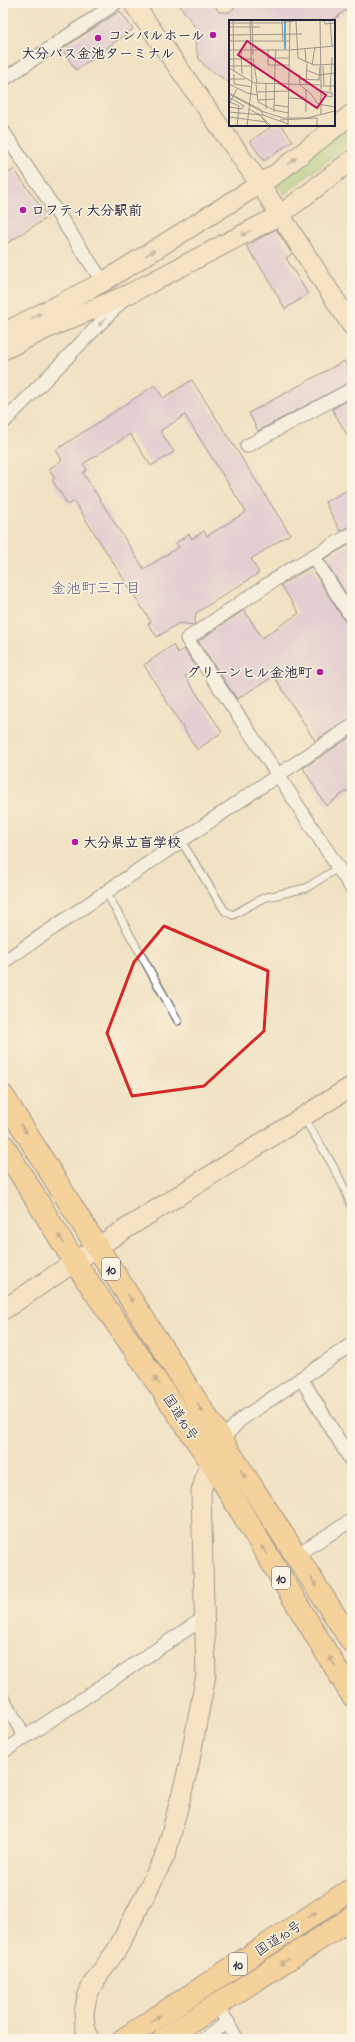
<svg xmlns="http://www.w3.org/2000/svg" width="355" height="2042" font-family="'Indie Flower','Klee One',sans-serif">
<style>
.green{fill:#9ecc7a;stroke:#60775a}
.building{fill:#d3b5e4;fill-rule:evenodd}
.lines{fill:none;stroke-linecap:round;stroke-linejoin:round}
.lane-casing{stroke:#413f4f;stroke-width:9}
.street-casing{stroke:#413f4f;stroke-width:15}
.secondary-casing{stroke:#413f4f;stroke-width:21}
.highway-casing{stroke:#413f4f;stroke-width:24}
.lane{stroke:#fff;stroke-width:7}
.street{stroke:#fff;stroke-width:13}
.secondary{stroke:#fde5c5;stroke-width:19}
.highway{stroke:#fabe6d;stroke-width:22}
.oneway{fill:#9a8d87}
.oneway2{fill:#9c9ca7}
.oneway3{fill:#8e7054}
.marked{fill:none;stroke:#d62828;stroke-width:3;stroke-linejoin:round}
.poi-dot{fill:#b5179e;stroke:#fcf5e5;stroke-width:1.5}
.labels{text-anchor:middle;stroke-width:3;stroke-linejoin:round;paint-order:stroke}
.shield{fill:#fcf5e5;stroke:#63616e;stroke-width:1}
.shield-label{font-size:13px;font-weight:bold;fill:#22223b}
.poi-label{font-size:14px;font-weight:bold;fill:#22223b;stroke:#fcf5e5;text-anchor:end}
.street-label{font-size:14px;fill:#22223b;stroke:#fcf5e5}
.neighbourhood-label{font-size:15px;fill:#605576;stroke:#fcf5e5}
.inset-river{fill:none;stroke:#5aacd5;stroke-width:2}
.inset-road{fill:none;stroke:#9e958d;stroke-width:1}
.view{fill:#c2185b;fill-opacity:0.15;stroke:#c2185b;stroke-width:2}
.inset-edge{fill:none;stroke:#22223b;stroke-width:2}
</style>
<rect width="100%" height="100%" fill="#fcf5e5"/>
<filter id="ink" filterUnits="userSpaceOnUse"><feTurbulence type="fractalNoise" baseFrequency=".025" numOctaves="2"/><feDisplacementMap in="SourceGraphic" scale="8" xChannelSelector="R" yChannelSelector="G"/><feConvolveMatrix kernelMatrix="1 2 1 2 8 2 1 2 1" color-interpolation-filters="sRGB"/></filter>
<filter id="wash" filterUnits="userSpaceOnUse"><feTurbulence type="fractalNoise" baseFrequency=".012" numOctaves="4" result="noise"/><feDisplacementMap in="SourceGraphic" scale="16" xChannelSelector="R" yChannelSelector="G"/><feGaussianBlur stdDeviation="0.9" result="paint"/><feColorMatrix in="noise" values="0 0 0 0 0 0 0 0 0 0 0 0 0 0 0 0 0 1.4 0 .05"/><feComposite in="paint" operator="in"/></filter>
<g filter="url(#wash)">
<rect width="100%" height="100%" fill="#f1e2c3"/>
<polygon class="green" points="352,122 352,142 284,194 276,182"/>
<g id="blocks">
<g class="building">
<polygon points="178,3 213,3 219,12 229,12 241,3 352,3 352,6 331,21 230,21 230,83 207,68 199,59 195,42 196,28"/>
<polygon points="120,11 133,29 76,70 62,49"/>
<polygon points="274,125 281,125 293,141 264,161 250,141"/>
<polygon points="14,169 48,217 3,246 3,177"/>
<polygon points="276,229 292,254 286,258 308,294 285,309 265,273 246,246"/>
<polygon points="344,361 352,376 352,381 258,431 249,413"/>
<path d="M192 380 290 534 251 559 259 573 196 613 194 625 179 623 157 637 148 624 151 622 74 501 68 505 52 480 55 478 49 469 62 460 56 450 155 385 163 398ZM185 415 246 512 207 536 204 531 192 539 189 534 176 543 179 547 144 569 83 473 87 470 83 464 130 434 151 466 174 452 160 431Z"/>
<polygon points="352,398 352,443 332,409"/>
<polygon points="352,488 352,525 340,531 325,502"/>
<polygon points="352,543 352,603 324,559"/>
<polygon points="311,567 345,622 352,626 352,718 315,741 274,676 237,699 198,641 244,610 262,638 299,613 281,585"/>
<polygon points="173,645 178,653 184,649 197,668 185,676 222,732 197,750 144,665"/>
<polygon points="352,736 352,787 326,806 303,768"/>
</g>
</g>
</g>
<g filter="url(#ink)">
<use href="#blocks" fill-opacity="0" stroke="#413f4f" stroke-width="1"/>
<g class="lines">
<defs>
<g id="lane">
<polyline points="181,841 225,911 233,915 263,898 306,888 338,868"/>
<polyline points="106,892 178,1021"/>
<path d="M303 1117C321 1146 341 1175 352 1208"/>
</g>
<g id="street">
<polyline points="3,80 116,3"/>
<polyline points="3,131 103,282"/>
<polyline points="3,423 123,300"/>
<polyline points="247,446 352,389"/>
<polyline points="313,556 352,618"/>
<polyline points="352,726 278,775 352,889"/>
<polyline points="3,962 278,775 187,639 286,572 352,534"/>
<polyline points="301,1378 352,1462"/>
<polyline points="221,1441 240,1420 352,1344"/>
<polyline points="296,1555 352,1520"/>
<polyline points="3,1699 25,1737"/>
<polyline points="3,1752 204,1618"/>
<polyline points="217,2005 237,2039"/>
<polyline points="204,2039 228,2022"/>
</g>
<g id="secondary">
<polyline points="133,3 260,184 352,326"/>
<polyline points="3,336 9,330 103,282 260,184 277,173 352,114"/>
<polyline points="3,350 46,329 129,294 280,215 352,160"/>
<polyline points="3,1310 97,1247 352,1086"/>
<polyline points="89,2039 85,2026 84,2013 87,1997 92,1985 118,1948 166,1854 189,1765 206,1675 201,1492 210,1460 216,1451"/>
</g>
<g id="highway">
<polyline points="3,1096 97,1247 352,1642"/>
<polyline points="3,1145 74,1261 210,1460 352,1695"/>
<polyline points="124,2039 352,1889"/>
<polyline points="164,2039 352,1918"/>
</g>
</defs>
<use href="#lane" class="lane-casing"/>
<use href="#street" class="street-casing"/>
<use href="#secondary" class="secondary-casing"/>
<use href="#highway" class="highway-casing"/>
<use href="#lane" class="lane"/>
<use href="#street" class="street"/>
<use href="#secondary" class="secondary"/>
<use href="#highway" class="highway"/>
</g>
<defs><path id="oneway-solid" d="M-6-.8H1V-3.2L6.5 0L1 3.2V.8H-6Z"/></defs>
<g class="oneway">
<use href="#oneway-solid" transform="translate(292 161) rotate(-38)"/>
<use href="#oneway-solid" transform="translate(246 233) rotate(152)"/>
<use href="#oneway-solid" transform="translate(150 253) rotate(-32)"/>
<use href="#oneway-solid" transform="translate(36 316) rotate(-27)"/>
</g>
<use class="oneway2" href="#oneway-solid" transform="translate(102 322) rotate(134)"/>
<g class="oneway3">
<use href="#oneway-solid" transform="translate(24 1129) rotate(58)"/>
<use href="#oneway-solid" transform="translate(61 1239) rotate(-121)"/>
<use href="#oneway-solid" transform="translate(130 1298) rotate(57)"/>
<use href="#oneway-solid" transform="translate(157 1381) rotate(-125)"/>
<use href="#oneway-solid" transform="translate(200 1408) rotate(57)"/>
<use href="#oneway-solid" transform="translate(243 1474) rotate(57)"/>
<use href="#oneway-solid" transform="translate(264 1550) rotate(-121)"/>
<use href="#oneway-solid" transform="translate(314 1582) rotate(57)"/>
<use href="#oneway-solid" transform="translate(332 1661) rotate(-121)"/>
<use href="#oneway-solid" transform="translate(312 1915) rotate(-33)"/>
<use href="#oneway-solid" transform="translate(284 1962) rotate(147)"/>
<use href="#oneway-solid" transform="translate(156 2018) rotate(-33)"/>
</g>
</g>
<path d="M0 0H355V2042H0ZM164 926 268 971 264 1031 204 1086 132 1096 107 1033 134 962Z" fill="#f1e2c3" fill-opacity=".55" fill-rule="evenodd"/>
<path class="marked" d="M164 926 268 971 264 1031 204 1086 132 1096 107 1033 134 962Z"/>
<g class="poi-dot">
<circle cx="213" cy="35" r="4"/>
<circle cx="98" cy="38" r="4"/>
<circle cx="23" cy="210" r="4"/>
<circle cx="320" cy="672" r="4"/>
<circle cx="75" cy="842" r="4"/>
</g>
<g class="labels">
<g class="shield">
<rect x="102" y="1258" width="18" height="22" rx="3"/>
<rect x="272" y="1567" width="18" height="22" rx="3"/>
<rect x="229" y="1953" width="18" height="22" rx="3"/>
</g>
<g class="shield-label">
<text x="111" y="1274">10</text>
<text x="281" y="1583">10</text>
<text x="238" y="1969">10</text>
</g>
<g class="poi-label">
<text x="205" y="40">コンパルホール</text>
<text x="98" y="58" text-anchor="middle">大分バス金池ターミナル</text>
<text x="31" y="215" text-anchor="start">ロフティ大分駅前</text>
<text x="312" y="677">グリーンヒル金池町</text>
<text x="83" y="847" text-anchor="start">大分県立盲学校</text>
</g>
<g class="street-label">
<text transform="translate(181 1417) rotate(57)" y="5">国道10号</text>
<text transform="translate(278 1938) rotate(-33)" y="5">国道10号</text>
</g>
<g class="neighbourhood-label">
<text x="96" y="593">金池町三丁目</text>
</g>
</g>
<g transform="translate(229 20)">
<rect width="106" height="106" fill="#f1e2c3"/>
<path class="inset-river" d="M56 29V0"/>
<path class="inset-road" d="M4 0 5 51M23 0 24 35M53 0 54 21M91 0 92 65M95 0 96 4 106 3M101 0 103 26M67 1 69 38 85 45 106 44M0 3H53L70 0M0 7H31M0 15 73 14M0 21H61M76 29 77 43M0 30H61L106 26M12 30 13 54M39 30V45H46L45 92M47 30 46 45H60M24 38 28 63M39 38H60M0 39H23M83 45 86 27M0 46H26M94 46 95 65M0 48 25 63 92 65V95M77 50 90 55 106 53M5 54V64L23 67M70 54 71 65 82 74 89 84 106 87M0 59H16M70 59 91 60M90 60 91 46M0 64 18 73 28 75M27 64 29 82 45 90 59 93M77 64 78 44M92 66H106M92 71 103 73V77L97 76M28 72 60 71M101 72 103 37M0 73 32 90 34 95M0 74 32 91 54 98H78L106 91M0 77 15 86M60 78 76 79M29 80 46 79M1 82 10 86 8 106M0 84 8 69M45 85 59 87M0 87 13 89 15 85M20 89 32 96 39 106M37 89V64M0 92 34 95 59 104M77 92V69M29 93 42 106M0 97 37 102M51 100 88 98V106M18 106 23 63 21 0M59 106 61 0"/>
<path class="view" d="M18 21 97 75 88 88 9 35Z"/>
<rect width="106" height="106" class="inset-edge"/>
</g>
<rect width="355" height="2042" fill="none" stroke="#fcf5e5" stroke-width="16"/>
</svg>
